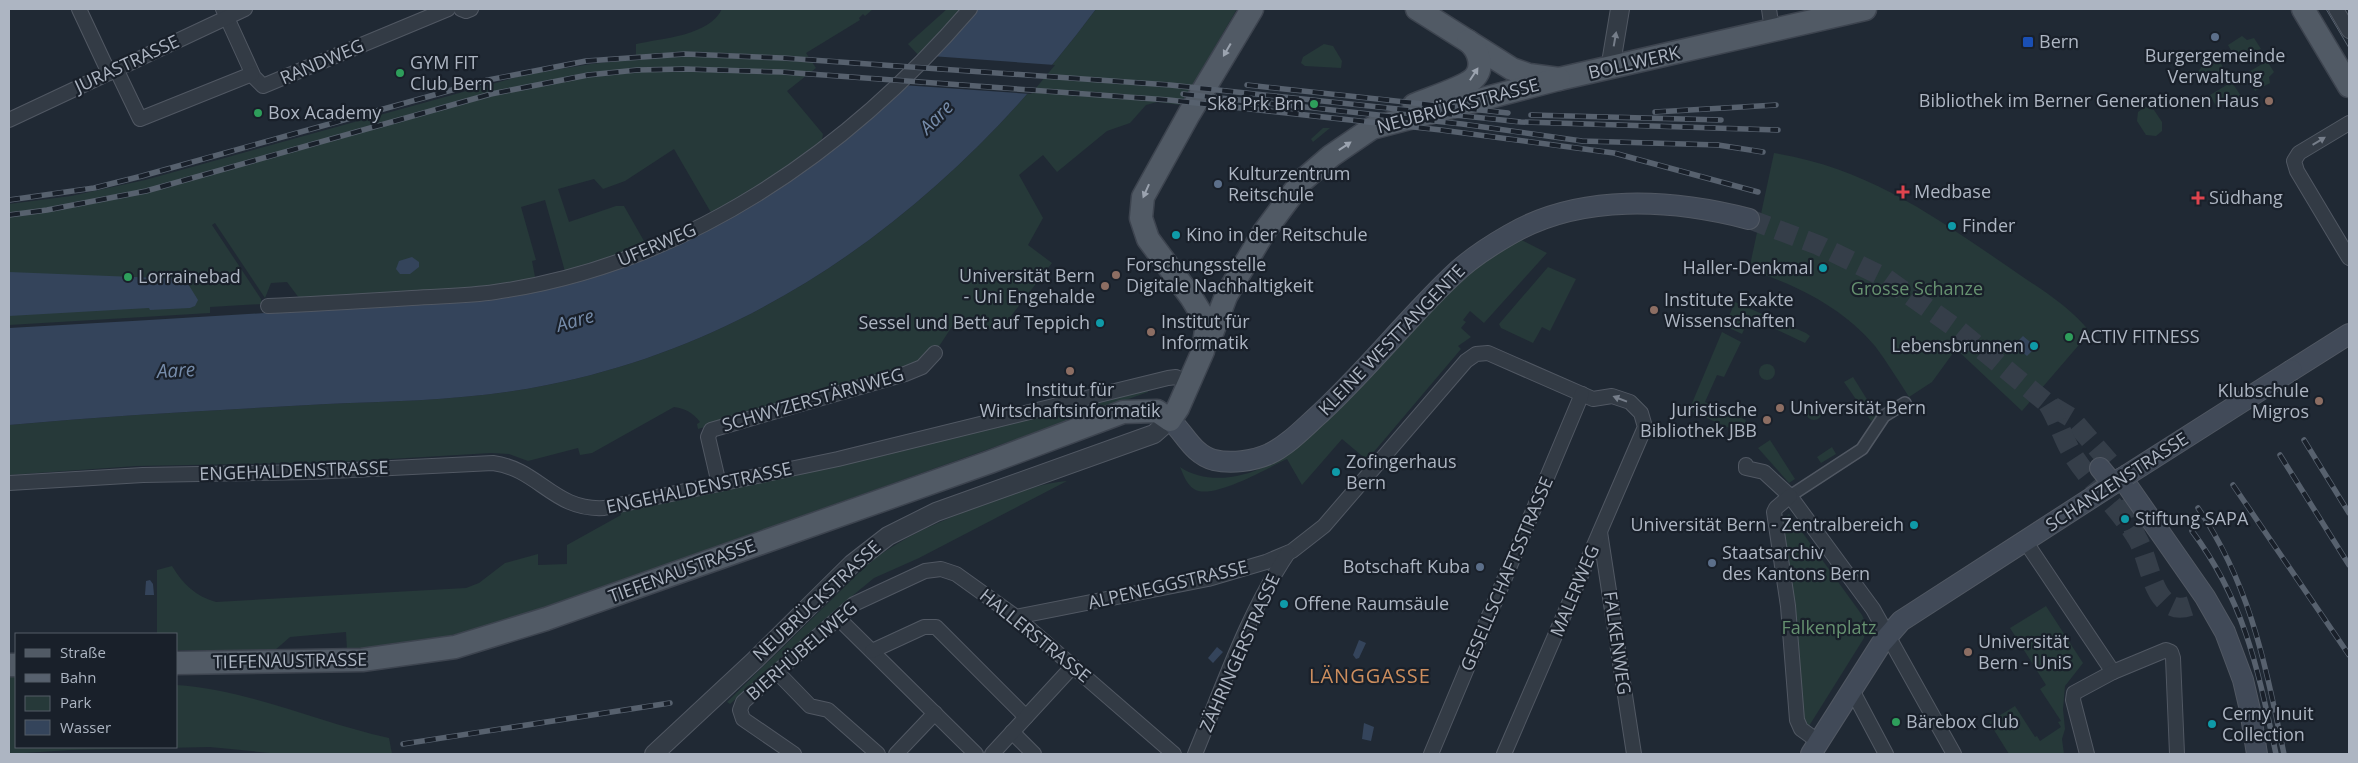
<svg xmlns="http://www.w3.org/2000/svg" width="2358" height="763" font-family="'Open Sans',sans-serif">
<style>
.green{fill:#263939}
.water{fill:#34445b}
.pier{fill:#202934}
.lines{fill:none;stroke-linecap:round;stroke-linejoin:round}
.secondary-tunnel{stroke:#353e49;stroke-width:20;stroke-dasharray:20 10;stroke-linecap:butt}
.pedestrian-casing{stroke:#515863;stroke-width:14}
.minor-casing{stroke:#515863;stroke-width:16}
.tertiary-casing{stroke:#515863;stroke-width:20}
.secondary-casing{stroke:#515863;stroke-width:22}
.primary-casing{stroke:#3d444f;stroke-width:25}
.pedestrian{stroke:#333b45;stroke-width:11}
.minor{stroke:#333b45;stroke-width:14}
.tertiary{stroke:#333b45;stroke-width:18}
.secondary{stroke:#414a58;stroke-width:20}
.primary{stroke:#515a65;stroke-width:22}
.tram{stroke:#57616e;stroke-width:1}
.rail-casing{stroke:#57616e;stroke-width:5.5}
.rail{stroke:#19202a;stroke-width:4;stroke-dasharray:11;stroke-linecap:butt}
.secondary-bridge-casing{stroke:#515863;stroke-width:22;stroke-linecap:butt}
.secondary-bridge{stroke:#414a58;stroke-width:20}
.oneway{fill:#767e8a}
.oneway2{fill:#9ba3af}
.service-dot{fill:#5c6f8a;stroke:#19202a;stroke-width:2}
.transit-dot{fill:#1a4fb4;stroke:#19202a;stroke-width:2}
.leisure-dot{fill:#2e9e5b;stroke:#19202a;stroke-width:2}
.education-dot{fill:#8d6e63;stroke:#19202a;stroke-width:2}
.health-dot{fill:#e0444e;stroke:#19202a;stroke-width:2}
.culture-dot{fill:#0f9aa8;stroke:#19202a;stroke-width:2}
.labels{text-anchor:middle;stroke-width:4.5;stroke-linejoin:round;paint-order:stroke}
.poi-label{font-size:18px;fill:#adb5c2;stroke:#19202a;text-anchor:start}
.street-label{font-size:18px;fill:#adb5c2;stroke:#19202a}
.park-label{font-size:18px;fill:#669170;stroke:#19202a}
.water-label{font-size:19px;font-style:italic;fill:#768caa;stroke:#19202a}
.quarter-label{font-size:20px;letter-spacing:1px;fill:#cd8e5e;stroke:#19202a}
</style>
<rect width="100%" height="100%" fill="#202934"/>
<g class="green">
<path d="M722 9H873L865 16 863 14 859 18 860 20 806 53 816 68 787 91 823 134 822 140 818 143 821 147 713 216 674 149 625 181 603 189 594 179 558 189 569 222 616 206H624L648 248 566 275 545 200 521 207 536 260 532 261 536 282 494 289 316 301V296L302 297V302L287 282 271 283 265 298 215 223 212 225 261 299 262 304 210 307V313L9 325V204L71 196 145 180 524 75 591 64 636 59V44C663 38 709 36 722 9Z"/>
<polygon points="947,9 965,9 921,58 908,44"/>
<path d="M1096 9H1237L1181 105 1157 102 1146 105 1130 123 1107 131 1057 172 1043 155 1019 175 1043 218 1028 245 1052 263 1004 325 984 330 977 316 955 322 930 360 698 429 697 424 700 422C692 412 686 409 674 407L592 453 580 455 578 448 528 461 509 454 491 453 339 462 136 466 9 475V425C115 415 221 410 327 404 400 401 475 400 547 385 777 339 959 194 1096 9Z"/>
<polygon points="2242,36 2247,40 2254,38 2261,49 2240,61 2237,61 2228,45"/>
<polygon points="1324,44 1333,46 1342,61 1341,68 1305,66 1301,63 1303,57"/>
<polygon points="2215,53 2224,69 2223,72 2203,84 2196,73 2201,68 2200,61"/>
<polygon points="2267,61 2274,72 2269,77 2270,83 2255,91 2246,76 2247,73"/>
<polygon points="2230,83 2233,84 2243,99 2228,108 2223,104 2216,106 2210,95"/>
<polygon points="2145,107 2154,110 2162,122 2162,131 2156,136 2146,135 2137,121 2138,112"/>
<polygon points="1323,128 1330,128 1313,142 1311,139"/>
<path d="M1774 153C1867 168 1931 214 2007 266 2035 286 2068 304 2090 332L2022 411 1956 349 1932 382 1909 397C1898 380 1887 362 1875 346 1843 308 1796 284 1749 270Z"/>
<path d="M1510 234 1547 253 1484 323 1470 311 1463 320 1466 322 1461 328 1471 337 1458 346 1461 349 1367 460 1342 439 1302 485 1287 459C1269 467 1212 501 1194 489 1187 485 1183 474 1180 467 1205 484 1240 479 1266 466 1296 451 1317 419 1340 395 1395 340 1453 288 1510 234Z"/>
<polygon points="1548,267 1576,279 1550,331 1542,327 1533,343 1501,328 1499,324"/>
<circle cx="1743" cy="296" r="5.5"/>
<polygon points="1735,302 1806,333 1810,336 1805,343 1750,317 1742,334 1725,326"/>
<polygon points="1722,332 1741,342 1724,377 1717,375 1705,402 1746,420 1741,433 1693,412 1690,408"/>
<circle cx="1767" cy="372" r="8"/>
<polygon points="1853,377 1878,417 1871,421 1844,382"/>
<path d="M1149 388 1148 392 539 610 482 628 417 643 347 650 346 632 290 637 274 651 176 650V634H157V570L172 566C183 584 195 596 216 602L466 588 479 583 505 563 538 554V565L567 564V545L621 515 620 511Z"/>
<circle cx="1814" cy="412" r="8"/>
<polygon points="1770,440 1795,479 1789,483 1758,448"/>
<polygon points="1832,447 1836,454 1821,463 1817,457"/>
<path d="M1067 481 919 558 874 578 834 611 730 704 727 702 870 562C910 532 950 517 997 500 1020 492 1042 483 1067 481Z"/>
<polygon points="1789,514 1862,615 1866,624 1864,638 1809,726 1803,723 1780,521"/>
<polygon points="2046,606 2083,663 2065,686 2063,709 2065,729 2062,739 2064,754 2009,754 1989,722 2015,706 2035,737 2037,736 2040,741 2061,727 2058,722 2061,721 2040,689 2046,685 2010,628"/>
<path d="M9 674H16V747H176V685C250 690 317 722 389 738L392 754H280L210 747 71 750 9 754Z"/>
</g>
<g class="water">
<path d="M978 9H1096C959 194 777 339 547 385 475 400 400 401 327 404 221 410 115 415 9 425V328C121 322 233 315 345 308 422 303 502 303 578 281 713 242 830 164 927 64 944 46 963 29 978 9Z"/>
<polygon points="412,257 419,262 419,267 410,274 400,274 396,269 399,261"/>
<polygon points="9,272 185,279 198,300 195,306 190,308 150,310 149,308 9,316"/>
<polygon points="2023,336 2036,347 2027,356 2014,345"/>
<polygon points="150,580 153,584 154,595 145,595 146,581"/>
<polygon points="1359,640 1366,643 1359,658 1356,659 1353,655"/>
<polygon points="1217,647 1223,652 1213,663 1208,658"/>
<polygon points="1364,723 1374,727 1371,741 1362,739"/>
</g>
<polygon class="pier" points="931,56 1055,65 1031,94 902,85"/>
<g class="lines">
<g class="secondary-tunnel">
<polyline points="1749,219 1818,245 1884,277 1957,329 2048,404 2070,417 2110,463 2137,539"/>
<path d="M2048 404C2058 420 2063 439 2073 455 2092 485 2120 509 2138 540 2148 558 2151 589 2166 602 2174 609 2181 609 2190 606"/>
</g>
<defs>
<polyline id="pedestrian" points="1790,496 1862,449 1884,416 1905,403"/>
<g id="minor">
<polyline points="79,9 109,73"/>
<polyline points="223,9 254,77 263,86 448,9"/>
<polyline points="461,9 466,11 471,9"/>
<polyline points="1769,9 1772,30"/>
<polyline points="2336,9 2349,31"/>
<polyline points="116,69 140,119 252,74"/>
<polyline points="9,120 245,9"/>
<polyline points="2349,123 2299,153 2294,161 2297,171 2349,258"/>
<path d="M268 306C316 304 364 301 412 298 439 296 468 296 495 292 685 265 847 152 970 9"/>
<polyline points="1746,465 1746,468 1764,472 1790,496 1873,609 1954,754"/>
<path d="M9 483 143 475 311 472 493 463C539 469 554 511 604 508L838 459 1168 378 1176 377 1189 384"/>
<polyline points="719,484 708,437 711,430 905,374 922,367 935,353"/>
<polyline points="1790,496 1776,508 1774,512 1788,606 1797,720 1801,729 1819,742"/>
<polyline points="1600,532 1634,754"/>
<polyline points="2025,541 2113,672"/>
<polyline points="1016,617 1208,579 1266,562 1292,551 1324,526 1466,361 1476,354 1488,353 1593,399 1612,396 1630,402 1641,413 1645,427 1504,754"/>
<polyline points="838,618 976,754"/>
<polyline points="872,651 924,627 936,627 1026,717"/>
<polyline points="777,672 810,706 828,710 878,754"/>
<polyline points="1852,690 1886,754"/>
<polyline points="1012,732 1034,754"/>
<polyline points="794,754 743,719 740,710 743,702 854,604 925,571 941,569 956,574 1016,617 1174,754"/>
<polyline points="896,754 935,713"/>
<polyline points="992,754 1073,666"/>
<path d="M1195 754C1223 687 1247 614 1288 553"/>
<polyline points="1431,754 1582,394"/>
<polyline points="2087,754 2073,700 2074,693 2113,672 2166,650 2171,652 2173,658 2177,754"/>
</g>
<g id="tertiary">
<polyline points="1610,69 1620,9"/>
<polyline points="654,754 755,660 852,564 888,536 936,512 1154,434 1170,420"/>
</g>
<g id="secondary">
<polyline points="2292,370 2349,334"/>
<path d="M1170 420C1185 433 1192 454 1214 460 1231 464 1253 461 1269 454 1286 446 1301 431 1314 419 1363 375 1403 323 1451 277 1468 260 1488 247 1509 235 1580 193 1672 199 1749 219"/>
<polyline points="2100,468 2113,484"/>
<polyline points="2122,478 2205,597 2225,632 2243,680 2250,710 2257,754"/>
<polyline points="1811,754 1881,644 1901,621 2127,475"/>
</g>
<g id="primary">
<polyline points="1417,9 1512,69 1529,75 1559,79 1865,9"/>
<polyline points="2303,9 2349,86"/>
<path d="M1414 105C1428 99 1463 88 1473 79 1485 68 1479 50 1468 41"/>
<polyline points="1209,341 1226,296 1264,232 1302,181 1331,156 1372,128 1559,79"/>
<polyline points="176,663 362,660 455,647 546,619 990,462 1123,412 1157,411 1170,420 1178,408 1203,351 1207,323 1191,297 1148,239 1141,218 1143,197 1189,114 1252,9"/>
<polyline points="9,665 16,665"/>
</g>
</defs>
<use href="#pedestrian" class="pedestrian-casing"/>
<use href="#minor" class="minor-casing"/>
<use href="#tertiary" class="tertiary-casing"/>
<use href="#secondary" class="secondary-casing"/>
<use href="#primary" class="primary-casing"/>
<use href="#pedestrian" class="pedestrian"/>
<use href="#minor" class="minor"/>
<use href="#tertiary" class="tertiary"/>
<use href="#secondary" class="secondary"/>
<use href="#primary" class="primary"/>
<polyline class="tram" points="2326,9 2349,48"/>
<defs>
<g id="rail">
<polyline points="1247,85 1508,113"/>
<polyline points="1183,94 1462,124 1582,141 1718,145 1763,152"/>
<polyline points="1655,112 1776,105"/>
<polyline points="1531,115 1721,120"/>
<polyline points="9,200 94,188 142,176 488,80 586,61 685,54 783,58 1170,85 1521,122 1778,130"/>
<polyline points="9,215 47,210 146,191 491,94 588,75 637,70 685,69 782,72 1169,100 1441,130 1614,153 1758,192"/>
<polyline points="2304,440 2349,513"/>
<polyline points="2280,455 2349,565"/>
<polyline points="2233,485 2349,655"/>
<path d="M2198 508C2251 586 2265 664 2284 754"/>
<path d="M2192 531C2245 602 2258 670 2276 754"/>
<polyline points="403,744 670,703"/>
</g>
</defs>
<use href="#rail" class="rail-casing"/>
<use href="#rail" class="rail"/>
<defs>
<polyline id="secondary-bridge" points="2127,475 2292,370"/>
</defs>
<use href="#secondary-bridge" class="secondary-bridge-casing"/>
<use href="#secondary-bridge" class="secondary-bridge"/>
</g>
<defs><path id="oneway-solid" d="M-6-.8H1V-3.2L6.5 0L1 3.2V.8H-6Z" transform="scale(1.25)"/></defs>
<g class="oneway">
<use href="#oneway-solid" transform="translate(1615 39) rotate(-80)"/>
<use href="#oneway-solid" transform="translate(2319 141) rotate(-31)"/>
<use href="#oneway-solid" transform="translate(1620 399) rotate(-159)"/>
</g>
<g class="oneway2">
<use href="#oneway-solid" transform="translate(1227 50) rotate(120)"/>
<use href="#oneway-solid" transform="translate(1474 74) rotate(-57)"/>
<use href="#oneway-solid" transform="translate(1345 146) rotate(-34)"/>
<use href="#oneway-solid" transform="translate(1146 191) rotate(114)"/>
</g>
<g class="service-dot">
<circle cx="2215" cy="37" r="5"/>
<circle cx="1218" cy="184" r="5"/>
<circle cx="1712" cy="563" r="5"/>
<circle cx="1480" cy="567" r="5"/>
</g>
<rect class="transit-dot" x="2022" y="36" width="12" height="12" rx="2.5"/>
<g class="leisure-dot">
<circle cx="400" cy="73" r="5"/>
<circle cx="1314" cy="104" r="5"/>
<circle cx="258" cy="113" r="5"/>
<circle cx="128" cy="277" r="5"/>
<circle cx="2069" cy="337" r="5"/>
<circle cx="1896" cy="722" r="5"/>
</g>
<g class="education-dot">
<circle cx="2269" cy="101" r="5"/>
<circle cx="1116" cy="275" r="5"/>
<circle cx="1105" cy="286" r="5"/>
<circle cx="1654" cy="310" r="5"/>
<circle cx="1151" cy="332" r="5"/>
<circle cx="1070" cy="371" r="5"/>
<circle cx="2319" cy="401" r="5"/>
<circle cx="1780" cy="408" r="5"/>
<circle cx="1767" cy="420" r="5"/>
<circle cx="1968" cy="652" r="5"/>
</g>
<g class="health-dot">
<path d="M1900.5 184.5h5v5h5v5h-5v5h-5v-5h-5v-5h5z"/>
<path d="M2195.5 190.5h5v5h5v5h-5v5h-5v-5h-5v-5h5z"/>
</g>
<g class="culture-dot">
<circle cx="1952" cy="226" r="5"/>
<circle cx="1176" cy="235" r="5"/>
<circle cx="1823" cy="268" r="5"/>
<circle cx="1100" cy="323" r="5"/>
<circle cx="2034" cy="346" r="5"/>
<circle cx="1336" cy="472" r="5"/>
<circle cx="2125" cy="519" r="5"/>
<circle cx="1914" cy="525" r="5"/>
<circle cx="1284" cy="604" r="5"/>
<circle cx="2212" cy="724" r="5"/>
</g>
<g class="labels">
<g class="poi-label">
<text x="2039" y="48">Bern</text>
<text x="2215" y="62" text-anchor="middle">Burgergemeinde<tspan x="2215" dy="21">Verwaltung</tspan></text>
<text x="410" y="69">GYM FIT<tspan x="410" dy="21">Club Bern</tspan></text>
<text x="2259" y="107" text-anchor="end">Bibliothek im Berner Generationen Haus</text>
<text x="1304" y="110" text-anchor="end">Sk8 Prk Brn</text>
<text x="268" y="119">Box Academy</text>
<text x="1228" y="180">Kulturzentrum<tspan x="1228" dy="21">Reitschule</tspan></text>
<text x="1914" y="198">Medbase</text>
<text x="2209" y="204">Südhang</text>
<text x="1962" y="232">Finder</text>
<text x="1186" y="241">Kino in der Reitschule</text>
<text x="1126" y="271">Forschungsstelle<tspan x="1126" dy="21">Digitale Nachhaltigkeit</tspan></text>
<text x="1813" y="274" text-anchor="end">Haller-Denkmal</text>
<text x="1095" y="282" text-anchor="end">Universität Bern<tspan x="1095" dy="21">- Uni Engehalde</tspan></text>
<text x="138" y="283">Lorrainebad</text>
<text x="1664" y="306">Institute Exakte<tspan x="1664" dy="21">Wissenschaften</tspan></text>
<text x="1161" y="328">Institut für<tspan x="1161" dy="21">Informatik</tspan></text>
<text x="1090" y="329" text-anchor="end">Sessel und Bett auf Teppich</text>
<text x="2079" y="343">ACTIV FITNESS</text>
<text x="2024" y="352" text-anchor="end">Lebensbrunnen</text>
<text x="1070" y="396" text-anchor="middle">Institut für<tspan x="1070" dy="21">Wirtschaftsinformatik</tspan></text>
<text x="2309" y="397" text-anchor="end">Klubschule<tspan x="2309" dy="21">Migros</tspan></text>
<text x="1790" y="414">Universität Bern</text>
<text x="1757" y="416" text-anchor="end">Juristische<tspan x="1757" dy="21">Bibliothek JBB</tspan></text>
<text x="1346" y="468">Zofingerhaus<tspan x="1346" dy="21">Bern</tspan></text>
<text x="2135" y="525">Stiftung SAPA</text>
<text x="1904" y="531" text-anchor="end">Universität Bern - Zentralbereich</text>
<text x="1722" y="559">Staatsarchiv<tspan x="1722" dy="21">des Kantons Bern</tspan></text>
<text x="1470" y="573" text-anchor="end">Botschaft Kuba</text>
<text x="1294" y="610">Offene Raumsäule</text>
<text x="1978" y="648">Universität<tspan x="1978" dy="21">Bern - UniS</tspan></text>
<text x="2222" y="720">Cerny Inuit<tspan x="2222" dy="21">Collection</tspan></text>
<text x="1906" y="728">Bärebox Club</text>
</g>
<g class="street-label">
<text transform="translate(322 62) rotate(-23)" y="6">RANDWEG</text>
<text transform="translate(1634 63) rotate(-13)" y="6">BOLLWERK</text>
<text transform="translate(127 64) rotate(-25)" y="6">JURASTRASSE</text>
<text transform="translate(1458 106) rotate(-15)" y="6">NEUBRÜCKSTRASSE</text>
<text transform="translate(657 245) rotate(-23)" y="6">UFERWEG</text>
<text transform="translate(1392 340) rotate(-46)" y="6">KLEINE WESTTANGENTE</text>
<text transform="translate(813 400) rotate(-16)" y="6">SCHWYZERSTÄRNWEG</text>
<text transform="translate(294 471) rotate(-2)" y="6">ENGEHALDENSTRASSE</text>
<text transform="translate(2117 482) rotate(-33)" y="6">SCHANZENSTRASSE</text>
<text transform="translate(699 488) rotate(-12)" y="6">ENGEHALDENSTRASSE</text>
<text transform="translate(682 571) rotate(-20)" y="6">TIEFENAUSTRASSE</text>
<text transform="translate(1507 574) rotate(-67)" y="6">GESELLSCHAFTSSTRASSE</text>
<text transform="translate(1168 585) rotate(-13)" y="6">ALPENEGGSTRASSE</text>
<text transform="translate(1575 591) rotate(-67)" y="6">MALERWEG</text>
<text transform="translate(817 601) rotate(-43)" y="6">NEUBRÜCKSTRASSE</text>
<text transform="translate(1035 636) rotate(39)" y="6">HALLERSTRASSE</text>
<text transform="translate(1617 643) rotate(82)" y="6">FALKENWEG</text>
<text transform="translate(802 651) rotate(-41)" y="6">BIERHÜBELIWEG</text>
<text transform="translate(1240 653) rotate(-66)" y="6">ZÄHRINGERSTRASSE</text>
<text transform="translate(290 661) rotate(-1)" y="6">TIEFENAUSTRASSE</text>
</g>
<g class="park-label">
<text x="1917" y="295">Grosse Schanze</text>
<text x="1829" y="634">Falkenplatz</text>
</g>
<g class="water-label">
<text transform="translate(936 117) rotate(-45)" y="7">Aare</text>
<text transform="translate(575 320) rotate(-16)" y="7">Aare</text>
<text transform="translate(176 370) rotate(-3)" y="7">Aare</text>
</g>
<g class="quarter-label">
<text x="1370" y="683">LÄNGGASSE</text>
</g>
</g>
<rect width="2358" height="763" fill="none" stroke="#adb5c2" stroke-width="20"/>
<rect x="15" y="633" width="162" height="115" fill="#19202a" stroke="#545c67"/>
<rect x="25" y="649" width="25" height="8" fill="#515a65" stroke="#545c67"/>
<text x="60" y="658" font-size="15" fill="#adb5c2">Straße</text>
<rect x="25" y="674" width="25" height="8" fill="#57616e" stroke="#545c67"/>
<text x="60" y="683" font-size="15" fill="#adb5c2">Bahn</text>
<rect x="25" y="696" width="25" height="15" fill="#263939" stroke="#545c67"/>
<text x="60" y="708" font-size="15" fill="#adb5c2">Park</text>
<rect x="25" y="720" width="25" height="15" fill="#34445b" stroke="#545c67"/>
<text x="60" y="733" font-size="15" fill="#adb5c2">Wasser</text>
</svg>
